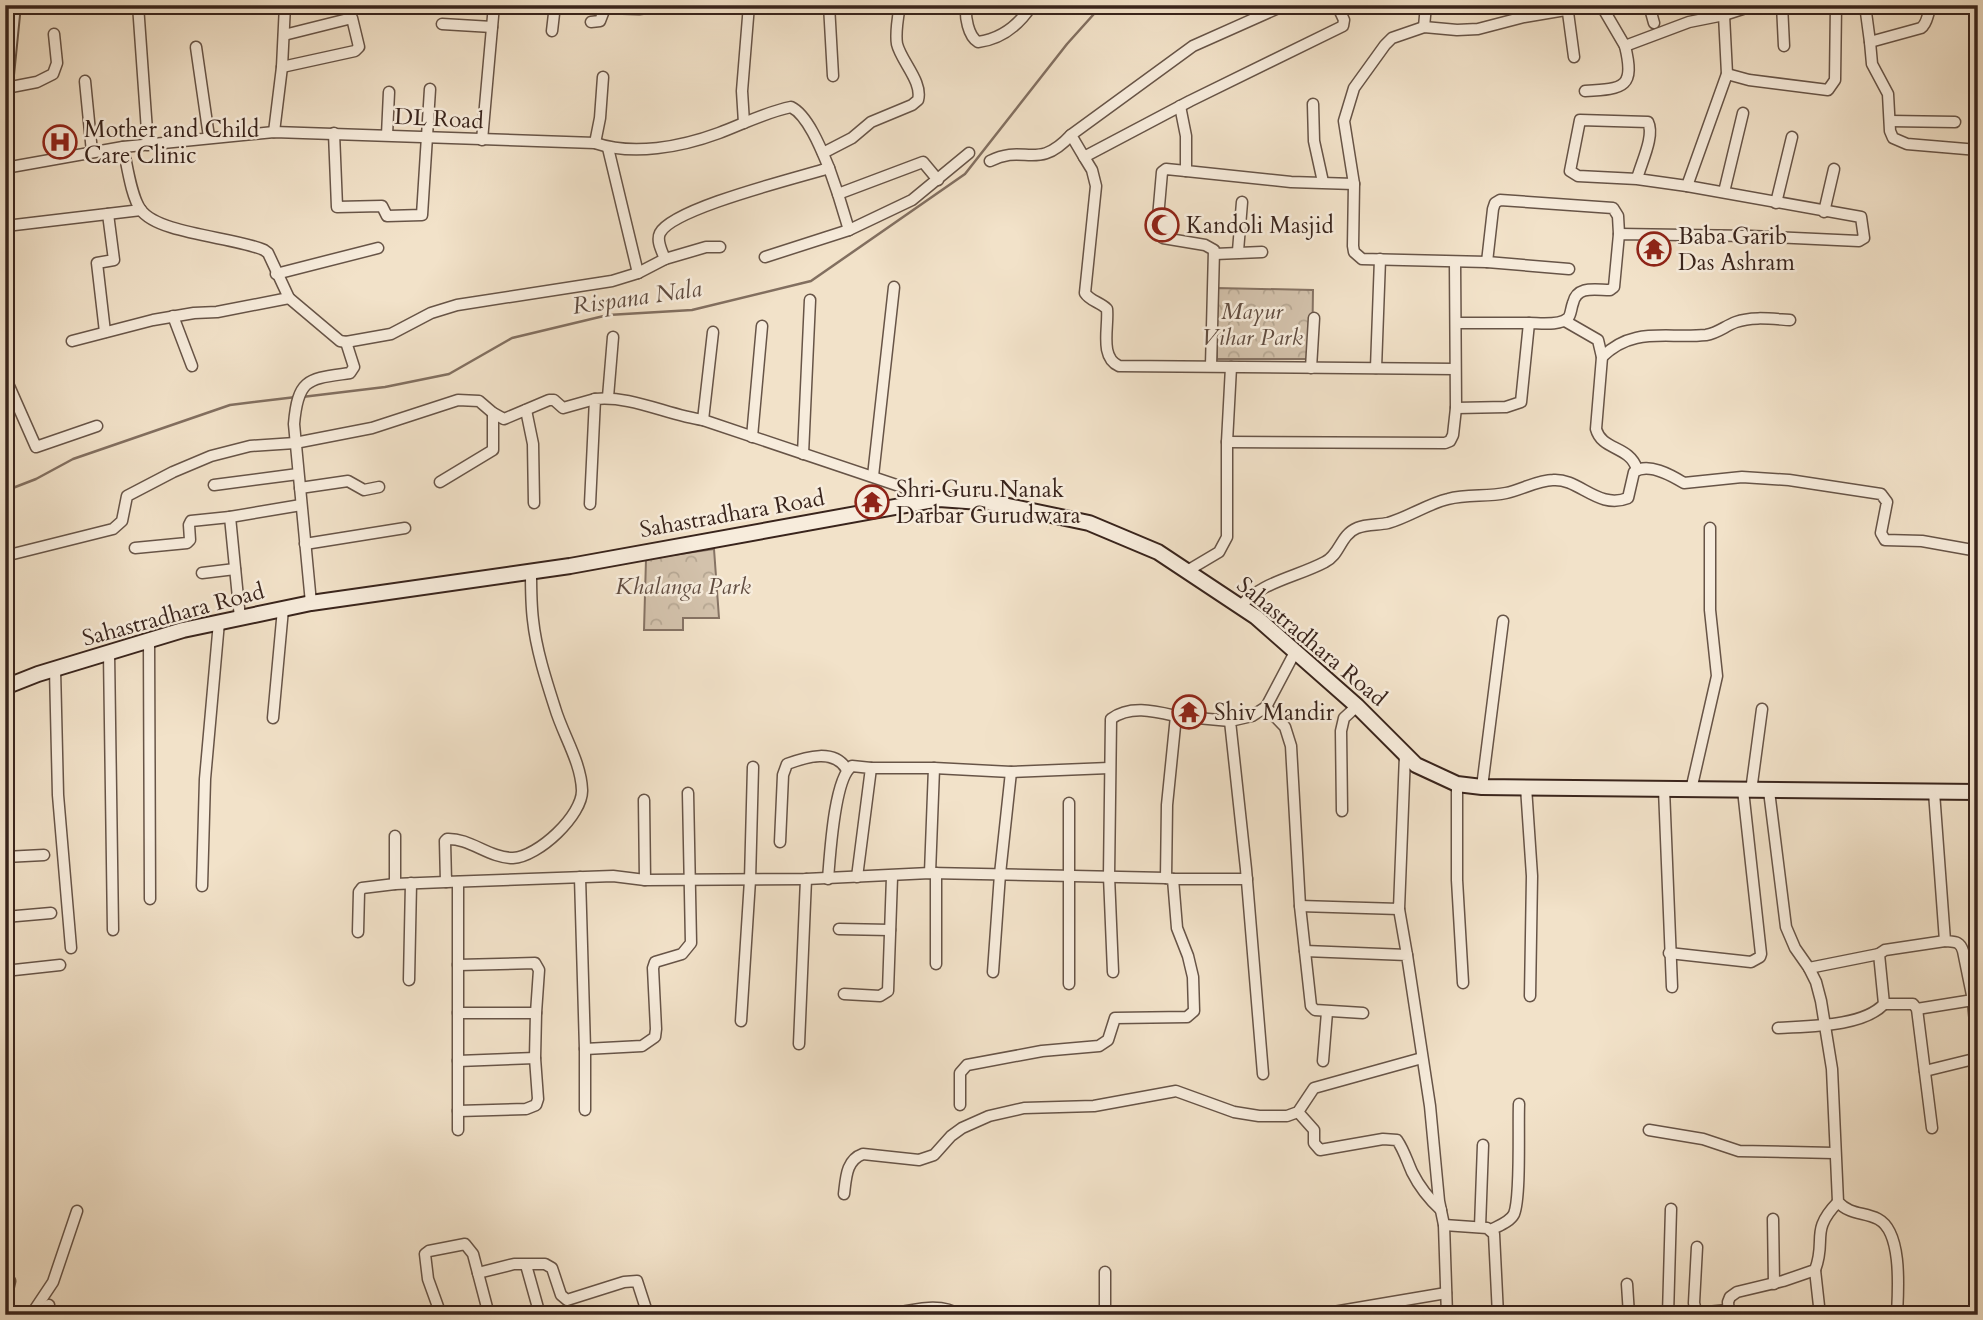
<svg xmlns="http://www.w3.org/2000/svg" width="1983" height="1320" font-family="Cardo,serif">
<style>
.park{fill:url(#park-crowns);stroke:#867364;stroke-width:2}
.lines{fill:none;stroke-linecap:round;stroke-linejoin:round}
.stream{stroke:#826f60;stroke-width:2.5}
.minor-casing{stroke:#675447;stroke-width:13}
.tertiary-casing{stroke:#675447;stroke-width:16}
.secondary-casing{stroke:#39241c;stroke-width:18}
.minor{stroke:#f7ecdc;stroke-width:10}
.tertiary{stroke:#f7ecdc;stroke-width:12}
.secondary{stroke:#f7ecdc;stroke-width:14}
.labels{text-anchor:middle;stroke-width:5;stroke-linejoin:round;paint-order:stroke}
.street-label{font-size:23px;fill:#39241c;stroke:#f7ecdc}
.poi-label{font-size:23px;fill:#39241c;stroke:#f7ecdc;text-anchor:start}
.park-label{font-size:23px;font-style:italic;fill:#604c40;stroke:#f7ecdc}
.water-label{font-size:24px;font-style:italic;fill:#5e4a3e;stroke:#f7ecdc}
</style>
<defs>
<pattern id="park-crowns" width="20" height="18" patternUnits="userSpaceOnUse" patternTransform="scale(1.75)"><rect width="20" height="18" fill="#d3c2ac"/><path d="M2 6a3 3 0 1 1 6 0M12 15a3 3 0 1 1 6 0" fill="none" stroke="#b6a793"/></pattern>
</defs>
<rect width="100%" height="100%" fill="#f2e2c9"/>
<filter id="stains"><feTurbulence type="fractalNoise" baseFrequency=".00286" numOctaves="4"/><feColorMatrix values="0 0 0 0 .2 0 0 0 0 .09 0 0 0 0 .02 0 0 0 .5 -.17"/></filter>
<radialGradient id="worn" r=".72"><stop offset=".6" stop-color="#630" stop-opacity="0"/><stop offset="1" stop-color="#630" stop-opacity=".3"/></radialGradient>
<g class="park">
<polygon points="1217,288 1313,290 1312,359 1217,359"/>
<polygon points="714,549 719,618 683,618 683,630 644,630 646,559"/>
</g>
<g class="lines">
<g class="stream">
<polyline points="302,397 385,387 449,374 512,338 608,315 692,310 811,281 965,174 1067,44 1102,5"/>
<polyline points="5,491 36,479 73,459 230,405 296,397"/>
</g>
<defs>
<g id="minor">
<polyline points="138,5 148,145"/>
<polyline points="829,5 833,76"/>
<path d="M966 5C965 17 968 36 978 42 1002 39 1019 25 1032 5"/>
<polyline points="1285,5 1193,46 1071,135 1084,157 1190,101 1343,26 1344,20 1337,5"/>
<polyline points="1567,5 1574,57"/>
<polyline points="1595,5 1524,17 1478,29 1457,30 1424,27 1392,38 1385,45 1354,88 1344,121 1354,184 1353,246 1354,252 1362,259 1487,262 1493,209 1495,203 1500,200 1613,208 1618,216 1619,234"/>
<polyline points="1601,5 1625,46 1689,22 1724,15 1755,5"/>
<polyline points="1649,5 1654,23"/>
<polyline points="1782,5 1784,46"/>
<path d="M1865 5 1870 42 1921 28C1929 22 1926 13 1933 5"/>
<polyline points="591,22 600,21 605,8 639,9 671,5"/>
<polyline points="442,24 492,27"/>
<polyline points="1424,27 1426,5"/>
<polyline points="552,31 555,5"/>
<polyline points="1870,42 1872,64 1888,94 1890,131 1893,138 1907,144 1978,150"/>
<polyline points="196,47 209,137"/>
<polyline points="282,67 355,51 359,47 352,18 284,35"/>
<polyline points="1727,74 1749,80 1828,90 1835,80 1836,5"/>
<polyline points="85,81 92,152"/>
<polyline points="6,88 37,82 53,74 57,63 54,34"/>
<path d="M1585 91C1625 89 1635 87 1625 46"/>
<polyline points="1313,104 1314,141 1323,182"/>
<polyline points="1180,106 1186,136 1186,171 1291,182 1354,184"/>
<polyline points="1890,121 1955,122"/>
<polyline points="744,123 742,91 749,5"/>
<polyline points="274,132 282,67 285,5"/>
<polyline points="334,133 337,207 382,206 387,216 422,215 430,89"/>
<polyline points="387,135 389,92"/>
<polyline points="482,140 494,5"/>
<polyline points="595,143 600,118 603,77"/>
<path d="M123 147C127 164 131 197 141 210 158 234 235 237 264 250L268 253 289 298 340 341 346 342 391 334 431 313 457 305 612 281 638 273 665 259C662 251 656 241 660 233 673 208 797 178 829 168L838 194 923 162 938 180"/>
<polyline points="608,148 638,273"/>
<path d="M823 153 852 138 871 122 912 105 918 100C923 82 901 61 897 44 895 32 898 17 900 5"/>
<path d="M1084 157 1092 170 1096 186 1085 293C1090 301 1100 302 1107 309 1109 327 1099 357 1119 366L1455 369"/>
<path d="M990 161C1025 143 1037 172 1071 135"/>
<path d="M5 168 123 147 274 132 595 143C633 156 681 147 719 133 743 124 766 112 791 107 808 115 822 151 829 168"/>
<polyline points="1186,171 1166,169 1162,172 1157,229 1158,234 1163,238 1205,245 1214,250 1211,366"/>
<path d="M1637 179 1578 176 1570 171 1580 120 1648 122C1655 136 1641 163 1637 179L1687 186 1727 74 1724 15"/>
<polyline points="1724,192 1743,113"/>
<polyline points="838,194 849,230 912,200 969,153"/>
<polyline points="1776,203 1792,137"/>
<polyline points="1824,212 1834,169"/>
<polyline points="6,226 141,210"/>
<polyline points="1238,251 1242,202"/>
<polyline points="1215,254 1262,252"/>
<polyline points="765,257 849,230"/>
<polyline points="665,259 706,247 720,247"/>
<polyline points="1487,262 1569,269"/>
<polyline points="276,274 378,248"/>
<polyline points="173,316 192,366"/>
<path d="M1565 321 1598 340 1602 357 1596 429C1602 451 1629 445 1637 469"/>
<polyline points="1456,323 1529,323"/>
<polyline points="105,332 97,263 114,260 108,214"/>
<polyline points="72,341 153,320 194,313 217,312 289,298"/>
<path d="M1602 357C1633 326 1666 339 1706 335 1718 333 1725 326 1736 322 1752 316 1773 319 1790 320"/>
<polyline points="1311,368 1314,318"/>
<polyline points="1376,368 1380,259"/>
<polyline points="5,377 36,447 97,426"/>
<polyline points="608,397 613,337"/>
<path d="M1456 408 1506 407 1521 402 1529 323C1540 323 1560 326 1568 318 1571 315 1571 308 1573 303 1577 285 1596 290 1610 290L1614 287 1619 234 1750 236 1859 241 1864 238 1861 217 1687 186"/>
<polyline points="526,410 533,444 534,503"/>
<polyline points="703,420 713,332"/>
<polyline points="752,437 762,326"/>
<polyline points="1227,442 1445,443 1450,441 1453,435 1456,408 1455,262"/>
<polyline points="803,454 810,300"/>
<polyline points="873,476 894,287"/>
<polyline points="440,482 493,450 493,413"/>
<polyline points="214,485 298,474"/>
<polyline points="300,488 348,481 364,490 379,487"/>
<path d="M590 504 595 399C630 395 668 415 703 420L938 499"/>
<polyline points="305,544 405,528"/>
<polyline points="135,548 187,543 190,540 189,525 191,521 230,517"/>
<polyline points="5,556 113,529 122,521 127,496 173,472 211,456 250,446 295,443 372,428 458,400 479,401 493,413 504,419 549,400 554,400 563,408 595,399"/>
<polyline points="1187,571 1219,552 1227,537 1227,442 1231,367"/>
<path d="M531 572C531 588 531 604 533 620 536 649 546 680 555 708 563 735 581 762 582 790 583 815 538 857 513 858 489 858 470 838 447 839L445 841 446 882 613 876 645 880 806 879 930 873 1166 878"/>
<polyline points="202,573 235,569"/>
<path d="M311 603 294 424C298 377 309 379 350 373L354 367 346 342"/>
<path d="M1240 607C1260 582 1297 577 1325 562 1340 555 1340 535 1357 528 1366 524 1378 525 1388 523 1409 517 1427 504 1448 499 1467 494 1487 497 1506 493 1521 490 1538 480 1553 480 1579 478 1598 510 1628 498L1634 472C1648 462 1671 475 1684 483L1742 477 1789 480 1881 494 1887 502 1881 533 1885 540 1922 541 1978 551"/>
<polyline points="240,618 230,517 301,505"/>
<polyline points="149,641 150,899"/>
<polyline points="109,653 113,930"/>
<polyline points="55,669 58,795 71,948"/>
<polyline points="1266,707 1295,652"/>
<polyline points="273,718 283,609"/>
<polyline points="871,768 934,768 930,873"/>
<polyline points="934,768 1011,772 1000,874 993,972"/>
<polyline points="1011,772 1109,768"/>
<polyline points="1457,784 1457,880 1463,983"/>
<polyline points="1482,787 1503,621"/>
<polyline points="1526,787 1532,876 1530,996"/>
<polyline points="1664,789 1672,987"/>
<polyline points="1691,790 1717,676 1710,610 1710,528"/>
<polyline points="1751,791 1762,709"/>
<path d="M1769 791 1786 927 1795 948 1809 968 1816 982 1821 1001 1832 1069 1838 1202C1850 1215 1864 1212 1878 1219 1903 1232 1898 1292 1897 1315"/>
<path d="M1934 792 1945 941C1955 942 1960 941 1963 951L1973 1000 1978 1057"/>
<polyline points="644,800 645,880"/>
<polyline points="1342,811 1341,731 1344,718 1357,706"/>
<polyline points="395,836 395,884"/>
<path d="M780 842 783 775 787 764C806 757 835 748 847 770"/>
<polyline points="5,857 44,855"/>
<polyline points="936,873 936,964"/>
<polyline points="580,877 585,1049 642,1046 655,1037 656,1029 653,968 655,962 682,954 691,943 688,793"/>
<path d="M828 879C830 856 834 778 852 766L871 768 857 877"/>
<polyline points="1173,879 1247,879"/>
<polyline points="458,882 458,1130"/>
<polyline points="202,886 205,779 219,622"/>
<polyline points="1300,906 1399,909 1405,755"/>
<polyline points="1399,909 1407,955"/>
<polyline points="5,917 51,913"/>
<polyline points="839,929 890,930"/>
<polyline points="358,932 359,892 362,888 395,884 446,882"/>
<polyline points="1305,951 1407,955 1430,1106 1439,1201 1444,1225 1447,1315"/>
<polyline points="1669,953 1751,962 1760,957 1761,954 1743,790"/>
<polyline points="458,965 535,963 539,970 536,1013"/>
<polyline points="1809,968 1879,954"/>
<polyline points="5,971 60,965"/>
<path d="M1113 972 1109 876 1111 719C1130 705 1154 711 1176 716"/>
<polyline points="409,980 411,883"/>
<polyline points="1069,984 1069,803"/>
<polyline points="844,994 880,996 888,991 892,877"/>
<polyline points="1884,1004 1913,1004 1917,1009 1932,1128"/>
<polyline points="1917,1009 1973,1000"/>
<polyline points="458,1013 536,1013 535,1058 538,1099 536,1105 526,1109 458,1111"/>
<polyline points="741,1021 750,880 753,767"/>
<path d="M1778 1028C1808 1026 1863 1027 1884 1004L1879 954 1885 950 1945 941"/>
<polyline points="799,1044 806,879"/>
<polyline points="458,1061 535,1058"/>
<polyline points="1323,1061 1327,1012"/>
<polyline points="1925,1071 1978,1058"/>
<polyline points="1263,1074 1246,869 1230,721 1252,716 1266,707 1285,727 1291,746 1300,906 1311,1006 1315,1010 1363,1013"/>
<polyline points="960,1105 960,1073 967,1065 1042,1051 1099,1046 1108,1040 1115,1018 1187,1017 1194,1011 1193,977 1188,956 1177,928 1173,879 1166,878 1167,805 1176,716 1230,721"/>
<polyline points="585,1110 585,1049"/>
<path d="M1298 1112 1314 1130V1143L1320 1150 1383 1139 1397 1140C1404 1150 1407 1161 1412 1172 1419 1186 1429 1199 1441 1210"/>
<polyline points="1649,1130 1703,1139 1739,1151 1834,1153"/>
<path d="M844 1194C846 1178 846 1160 863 1154L919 1160 934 1155 951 1136 962 1128 989 1116 1024 1108 1094 1106 1176 1091 1234 1112 1259 1116H1287L1298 1112 1314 1088 1422 1058"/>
<polyline points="1773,1219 1774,1284"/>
<polyline points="1444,1225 1487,1228 1494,1234 1498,1315"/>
<polyline points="1480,1227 1483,1145"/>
<path d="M1491 1230C1498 1226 1510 1222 1514 1214 1521 1197 1518 1127 1519 1104"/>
<polyline points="526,1265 540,1315"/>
<polyline points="1815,1270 1820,1315"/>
<polyline points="478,1273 514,1264 545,1264 552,1268 561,1295 567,1300 624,1282 637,1281 648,1315"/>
<polyline points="1627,1284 1629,1315"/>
<polyline points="5,1303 10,1281"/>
<polyline points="31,1315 53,1282 77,1211"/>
<polyline points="42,1315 49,1305"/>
<polyline points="441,1315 428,1279 425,1254 429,1251 465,1244 473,1254 489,1315"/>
<path d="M887 1315C907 1311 941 1301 959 1315"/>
<polyline points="1105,1315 1105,1272"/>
<polyline points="1316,1315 1446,1293"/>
<polyline points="1668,1315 1671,1209"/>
<polyline points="1697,1315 1694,1303 1697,1247"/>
<polyline points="1701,1315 1707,1312 1728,1310"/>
<path d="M1729 1315 1728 1302 1730 1297 1737 1292 1783 1281 1815 1270C1827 1239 1809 1232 1838 1202"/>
</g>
<g id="tertiary">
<polyline points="5,114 7,75 14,5"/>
<polyline points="5,138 5,239"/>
</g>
<polyline id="secondary" points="5,687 38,674 183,630 311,603 570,566 939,499 994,503 1089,523 1158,552 1256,617 1357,706 1416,765 1457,784 1482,787 1978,792"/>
</defs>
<use href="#minor" class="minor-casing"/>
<use href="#tertiary" class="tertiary-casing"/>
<use href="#secondary" class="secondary-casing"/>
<use href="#minor" class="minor"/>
<use href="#tertiary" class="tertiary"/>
<use href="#secondary" class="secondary"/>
</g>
<defs>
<symbol id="hospital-ring" viewBox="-11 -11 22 22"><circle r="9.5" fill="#f7ecdc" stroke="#8f2418" stroke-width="1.5"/><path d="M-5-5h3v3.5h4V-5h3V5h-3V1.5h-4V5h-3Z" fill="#8f2418"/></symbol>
<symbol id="mosque-ring" viewBox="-11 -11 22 22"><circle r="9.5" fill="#f7ecdc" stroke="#8f2418" stroke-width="1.5"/><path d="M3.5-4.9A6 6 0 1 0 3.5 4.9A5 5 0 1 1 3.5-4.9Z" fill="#8f2418"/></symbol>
<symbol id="temple-ring" viewBox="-11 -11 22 22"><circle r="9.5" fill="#f7ecdc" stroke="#8f2418" stroke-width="1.5"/><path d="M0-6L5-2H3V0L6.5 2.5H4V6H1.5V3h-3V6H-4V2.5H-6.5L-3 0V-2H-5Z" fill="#8f2418"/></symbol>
</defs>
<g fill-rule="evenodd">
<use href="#hospital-ring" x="41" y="123" width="38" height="38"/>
<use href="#mosque-ring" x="1143" y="206" width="38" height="38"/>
<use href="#temple-ring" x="1635" y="230" width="38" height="38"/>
<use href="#temple-ring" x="853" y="483" width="38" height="38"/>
<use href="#temple-ring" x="1170" y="693" width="38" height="38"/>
</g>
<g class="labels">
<g class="street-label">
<text transform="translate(439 118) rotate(3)" y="8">DL Road</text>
<text transform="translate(732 513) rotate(-10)" y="8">Sahastradhara Road</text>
<text transform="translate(173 614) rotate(-15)" y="8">Sahastradhara Road</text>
<text transform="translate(1312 641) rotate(40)" y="8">Sahastradhara Road</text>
</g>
<g class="poi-label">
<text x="84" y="137">Mother and Child<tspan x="84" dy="26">Care Clinic</tspan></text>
<text x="1186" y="233">Kandoli Masjid</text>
<text x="1678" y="244">Baba Garib<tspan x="1678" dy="26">Das Ashram</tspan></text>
<text x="896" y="497">Shri Guru Nanak<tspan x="896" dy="26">Darbar Gurudwara</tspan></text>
<text x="1214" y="720">Shiv Mandir</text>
</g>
<g class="park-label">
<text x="1252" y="319">Mayur<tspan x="1252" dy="26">Vihar Park</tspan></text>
<text x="683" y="594">Khalanga Park</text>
</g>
<g class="water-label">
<text transform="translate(637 297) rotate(-8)" y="8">Rispana Nala</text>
</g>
</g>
<rect width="1983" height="1320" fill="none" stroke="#f2e2c9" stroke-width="28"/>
<rect x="7" y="7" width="1969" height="1306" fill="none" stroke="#39241c" stroke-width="3.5"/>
<rect x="14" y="14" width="1955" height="1292" fill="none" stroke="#39241c" stroke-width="2"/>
<rect width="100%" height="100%" filter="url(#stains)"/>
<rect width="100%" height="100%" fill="url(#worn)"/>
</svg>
